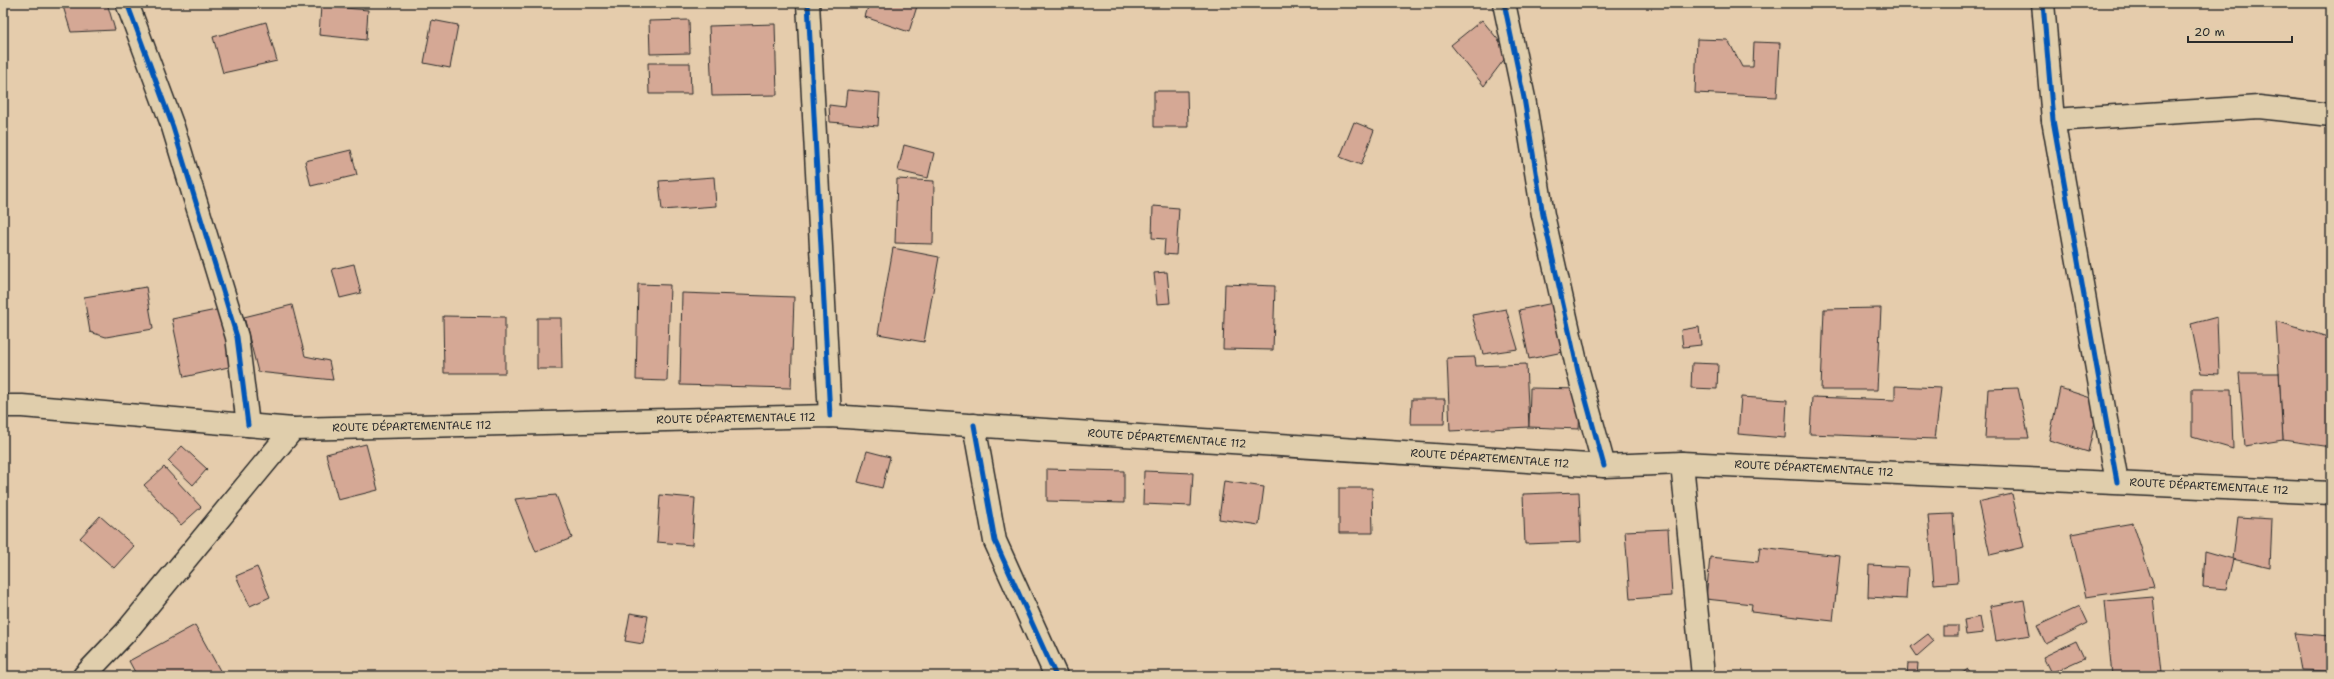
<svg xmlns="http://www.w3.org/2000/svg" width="2334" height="679" font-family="'Shantell Sans',sans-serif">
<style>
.building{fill:#d5a895;stroke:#2b2b2b}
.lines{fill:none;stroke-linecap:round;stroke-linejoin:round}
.minor-casing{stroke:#2b2b2b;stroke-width:25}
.secondary-casing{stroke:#2b2b2b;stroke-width:25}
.minor{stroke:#e0ceac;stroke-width:22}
.secondary{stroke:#e0ceac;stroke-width:22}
.cycleway-casing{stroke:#e0ceac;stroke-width:8}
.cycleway{stroke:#0057b8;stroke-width:5}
.labels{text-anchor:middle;stroke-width:4;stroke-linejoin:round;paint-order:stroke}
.street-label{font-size:11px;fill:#2b2b2b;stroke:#e0ceac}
</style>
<rect width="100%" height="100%" fill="#e5ccac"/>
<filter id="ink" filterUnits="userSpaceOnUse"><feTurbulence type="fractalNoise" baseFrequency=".025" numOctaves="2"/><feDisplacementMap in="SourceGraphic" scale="8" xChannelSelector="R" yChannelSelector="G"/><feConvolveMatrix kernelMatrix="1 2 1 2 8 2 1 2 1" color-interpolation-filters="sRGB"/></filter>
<g filter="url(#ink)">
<g class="building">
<polygon points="62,3 107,3 115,30 71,32"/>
<polygon points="869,3 918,3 909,32 865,17"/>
<polygon points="321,6 368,10 366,40 319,35"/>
<polygon points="432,20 458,25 450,68 424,63"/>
<polygon points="689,20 690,53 650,54 649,21"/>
<polygon points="1482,20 1509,53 1484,86 1451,45"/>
<polygon points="266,22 277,61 223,73 213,37"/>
<polygon points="775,24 777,95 712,96 709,26"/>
<polygon points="1697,39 1728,40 1742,67 1753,67 1754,42 1780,43 1777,97 1695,93"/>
<polygon points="648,63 690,63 691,94 649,94"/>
<polygon points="847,90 880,93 878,126 830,122 829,105 845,107"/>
<polygon points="1154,91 1187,91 1188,127 1154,127"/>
<polygon points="1354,122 1374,130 1361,165 1340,157"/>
<polygon points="904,145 934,153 928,178 898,171"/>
<polygon points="351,150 357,175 311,186 305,161"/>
<polygon points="714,177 716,206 662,210 659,181"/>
<polygon points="897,179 934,181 933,244 895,243"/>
<polygon points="1153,206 1179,208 1176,255 1164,254 1165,239 1152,238"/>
<polygon points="893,248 939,257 924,342 878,334"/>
<polygon points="354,264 361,293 340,298 332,269"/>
<polygon points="1167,272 1170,303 1157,304 1154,273"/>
<polygon points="638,284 670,285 667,381 636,380"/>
<polygon points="1225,284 1275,286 1273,350 1223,349"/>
<polygon points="146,287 153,329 106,337 90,332 84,297"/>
<polygon points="682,293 794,297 791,388 680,385"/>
<polygon points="1558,302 1568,351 1529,359 1519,310"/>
<polygon points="292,305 305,356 329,361 333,380 258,372 244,317"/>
<polygon points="1881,308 1877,390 1821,390 1824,309"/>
<polygon points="221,309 233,366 184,377 172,319"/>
<polygon points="1506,309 1518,349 1483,354 1472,315"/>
<polygon points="443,316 505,317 505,373 444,373"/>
<polygon points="2217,317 2219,374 2201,373 2191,324"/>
<polygon points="537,318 561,318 562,369 537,369"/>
<polygon points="2276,321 2331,338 2331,447 2283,440"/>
<polygon points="1699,327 1701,345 1683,347 1681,330"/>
<polygon points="1475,357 1476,366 1526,364 1529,427 1450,431 1447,358"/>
<polygon points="1692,363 1718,364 1717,389 1691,388"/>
<polygon points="2239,373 2279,373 2283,440 2245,446"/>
<polygon points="1895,386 1941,388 1935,439 1810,434 1812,397 1895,400"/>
<polygon points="1530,388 1581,389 1579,429 1529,427"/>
<polygon points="2018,388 2029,438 1985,438 1988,389"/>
<polygon points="2060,388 2100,401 2088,452 2049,440"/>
<polygon points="2192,389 2231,389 2233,449 2192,437"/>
<polygon points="1741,397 1787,400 1785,438 1738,434"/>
<polygon points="1412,399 1445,399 1444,424 1411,424"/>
<polygon points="366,444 378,490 338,500 326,454"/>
<polygon points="182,446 207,469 193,485 168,461"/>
<polygon points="867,451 890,457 882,488 858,482"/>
<polygon points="164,467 201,507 181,525 144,485"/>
<polygon points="1047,469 1124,471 1124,503 1047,501"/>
<polygon points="1144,471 1193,473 1191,506 1143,504"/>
<polygon points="1224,481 1264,487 1259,525 1219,519"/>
<polygon points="1339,488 1372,488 1373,533 1339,533"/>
<polygon points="1579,492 1581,542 1525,544 1523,494"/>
<polygon points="2012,494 2024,547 1990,555 1978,502"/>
<polygon points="556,495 572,538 536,552 515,499"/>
<polygon points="660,495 695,498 692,545 657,542"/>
<polygon points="1953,514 1958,582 1934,584 1928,515"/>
<polygon points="100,516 134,546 114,568 80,538"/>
<polygon points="2238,517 2272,519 2270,568 2233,559"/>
<polygon points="2133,523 2154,587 2086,597 2071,534"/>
<polygon points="1668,529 1672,596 1630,599 1625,531"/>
<polygon points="1760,547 1840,556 1833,621 1751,612 1752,604 1706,599 1710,557 1758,562"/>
<polygon points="2205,551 2233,559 2226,589 2203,587"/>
<polygon points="1869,565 1908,567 1906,599 1868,597"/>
<polygon points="257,567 270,597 250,606 236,576"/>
<polygon points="2153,597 2161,672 2112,676 2105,601"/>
<polygon points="2024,600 2030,635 1996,641 1990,606"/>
<polygon points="2080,606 2088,623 2046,644 2037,626"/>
<polygon points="630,613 648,616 643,644 625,641"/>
<polygon points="1980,617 1983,633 1966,635 1964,620"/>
<polygon points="195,625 223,676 137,676 129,661"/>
<rect x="1943" y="626" width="15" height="10"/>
<polygon points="2294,633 2331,636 2331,671 2301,670"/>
<polygon points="1928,634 1934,641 1917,656 1911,647"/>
<polygon points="2076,641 2084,658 2051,673 2043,657"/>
<polygon points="1908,663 1918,663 1917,676 1907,676"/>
<polygon points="1968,669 1973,676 1958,676"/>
</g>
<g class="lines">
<defs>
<g id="minor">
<polyline points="127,3 173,127 237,337 248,425"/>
<polyline points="808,3 830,416"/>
<polyline points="1504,3 1524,98 1543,215 1578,371 1604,466"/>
<polyline points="2043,3 2053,120 2117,482"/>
<polyline points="2053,120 2259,107 2331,115"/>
<polyline points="974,425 995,541 1056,676"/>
<polyline points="1682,463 1703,676"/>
<polyline points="84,676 125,633 293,429"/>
</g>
<polyline id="secondary" points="3,406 22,406 293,429 830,416 1604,466 1682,463 2331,493"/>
</defs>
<use href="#minor" class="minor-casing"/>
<use href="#secondary" class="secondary-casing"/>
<use href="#minor" class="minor"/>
<use href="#secondary" class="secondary"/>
<defs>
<g id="cycleway">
<polyline points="127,3 173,127 237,337 248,425"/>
<polyline points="808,3 830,416"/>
<polyline points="1504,3 1524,98 1543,215 1578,371 1604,466"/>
<polyline points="2043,3 2053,120 2117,482"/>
<polyline points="974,425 995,541 1056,676"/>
</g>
</defs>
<use href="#cycleway" class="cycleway-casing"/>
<use href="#cycleway" class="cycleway"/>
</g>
</g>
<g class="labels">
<g class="street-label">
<text transform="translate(736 418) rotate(-1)" y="4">ROUTE DÉPARTEMENTALE 112</text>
<text transform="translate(412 426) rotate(-1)" y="4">ROUTE DÉPARTEMENTALE 112</text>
<text transform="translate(1167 438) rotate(4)" y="4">ROUTE DÉPARTEMENTALE 112</text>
<text transform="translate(1490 458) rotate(4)" y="4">ROUTE DÉPARTEMENTALE 112</text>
<text transform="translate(1814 468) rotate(3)" y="4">ROUTE DÉPARTEMENTALE 112</text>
<text transform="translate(2209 486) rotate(3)" y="4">ROUTE DÉPARTEMENTALE 112</text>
</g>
</g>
<rect width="2334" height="679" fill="none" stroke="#e0ceac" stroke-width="16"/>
<rect x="8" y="8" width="2318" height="663" fill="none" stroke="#2b2b2b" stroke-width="1.5" filter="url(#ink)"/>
<path d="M2188 36v6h104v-6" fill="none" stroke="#2b2b2b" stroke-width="2"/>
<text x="2194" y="36" font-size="12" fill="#2b2b2b" stroke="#e0ceac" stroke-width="3" paint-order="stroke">20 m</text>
</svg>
